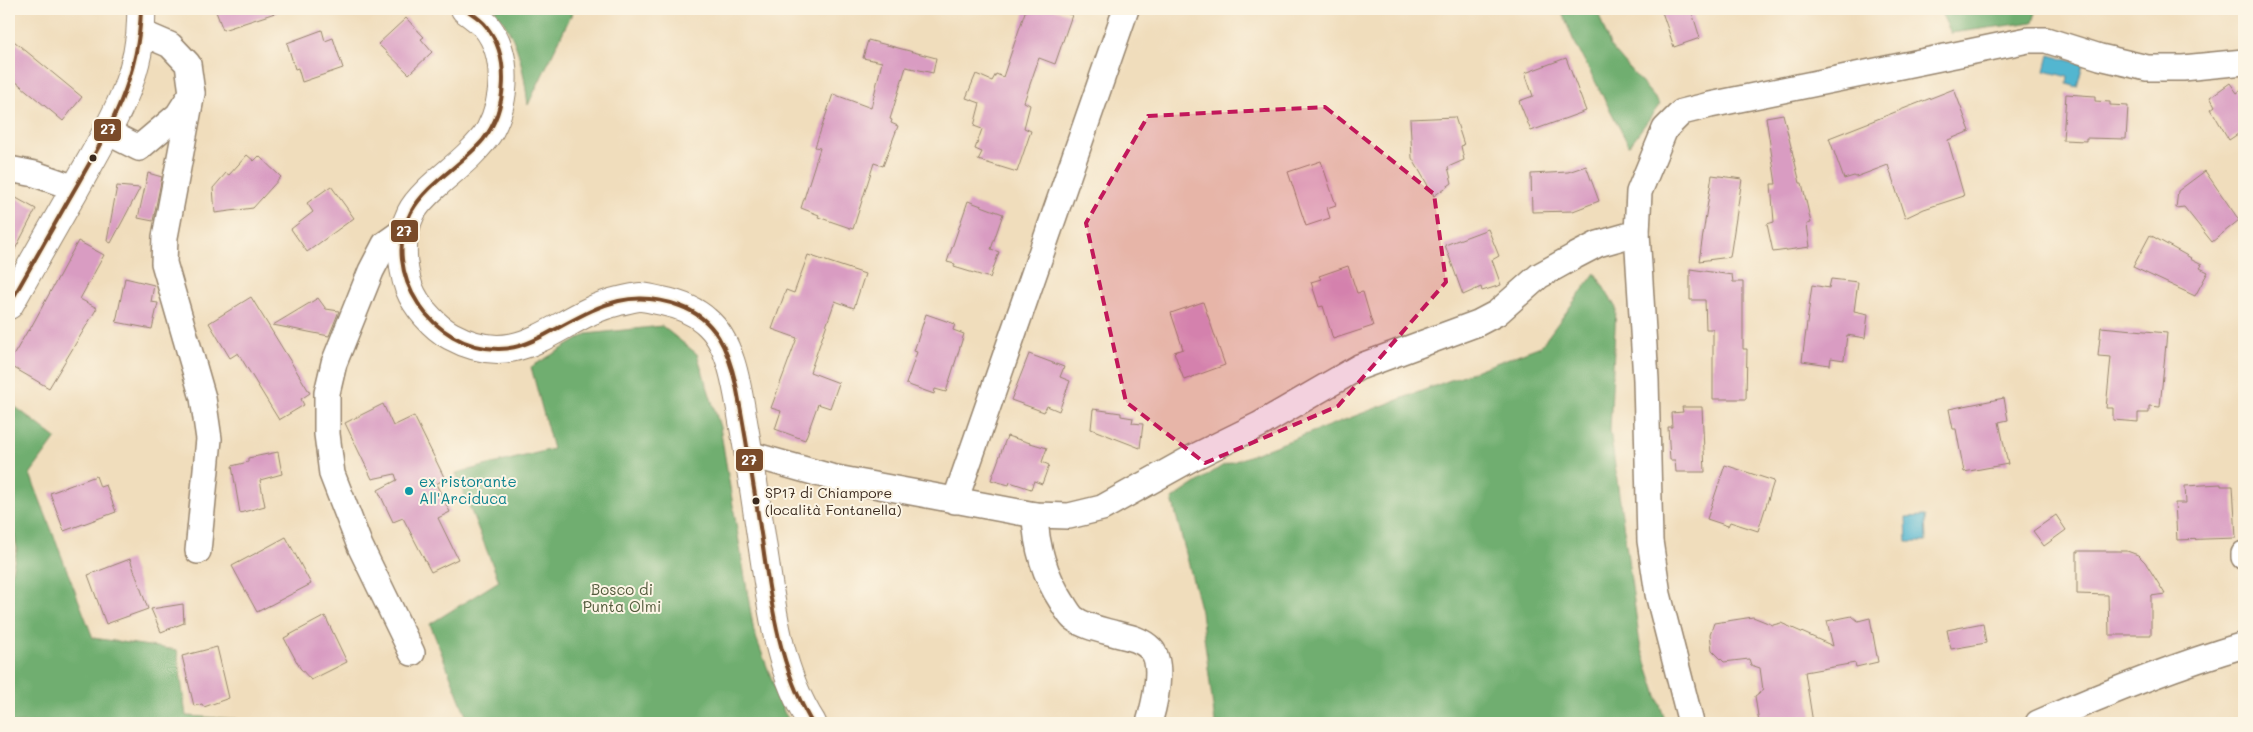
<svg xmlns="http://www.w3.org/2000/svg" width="2253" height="732" font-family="Mali,sans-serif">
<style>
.forest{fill:#6fae6f;stroke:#556c46}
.water{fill:#52b6d0;stroke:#467077}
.building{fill:#d99cc2}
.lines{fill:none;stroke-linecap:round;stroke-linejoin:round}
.street-casing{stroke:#96846d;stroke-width:28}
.secondary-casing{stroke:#96846d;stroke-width:30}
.street{stroke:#fff;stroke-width:25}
.secondary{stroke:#fff;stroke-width:28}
.bus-1-casing{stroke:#fcf5e5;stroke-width:8}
.bus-1{stroke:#7a4b2a;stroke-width:4}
.marked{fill:#c2185b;fill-opacity:0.2;stroke:#c2185b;stroke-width:4;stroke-dasharray:10 6;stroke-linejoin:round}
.bus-dot{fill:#3b2a1e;stroke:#fcf5e5;stroke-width:2}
.culture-dot{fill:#0f9aa8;stroke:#fcf5e5;stroke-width:2}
.labels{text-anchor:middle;stroke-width:4;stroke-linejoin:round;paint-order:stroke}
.bus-label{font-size:14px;fill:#3b2a1e;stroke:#fcf5e5;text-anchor:start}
.culture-label{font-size:15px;fill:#0d838f;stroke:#fcf5e5;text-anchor:start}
.park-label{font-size:15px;fill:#535a3c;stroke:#fcf5e5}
.line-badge{stroke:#fcf5e5;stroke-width:2}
.badge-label{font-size:14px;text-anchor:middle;font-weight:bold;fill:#fff}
</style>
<rect width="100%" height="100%" fill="#fcf5e5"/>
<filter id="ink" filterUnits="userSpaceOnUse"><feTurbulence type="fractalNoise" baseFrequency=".02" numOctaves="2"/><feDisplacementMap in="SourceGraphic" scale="10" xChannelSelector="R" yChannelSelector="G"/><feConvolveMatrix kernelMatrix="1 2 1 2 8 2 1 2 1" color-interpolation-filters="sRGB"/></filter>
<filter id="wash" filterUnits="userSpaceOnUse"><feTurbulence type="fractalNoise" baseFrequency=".0096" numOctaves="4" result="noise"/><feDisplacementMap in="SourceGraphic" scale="20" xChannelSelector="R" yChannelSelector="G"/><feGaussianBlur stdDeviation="1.12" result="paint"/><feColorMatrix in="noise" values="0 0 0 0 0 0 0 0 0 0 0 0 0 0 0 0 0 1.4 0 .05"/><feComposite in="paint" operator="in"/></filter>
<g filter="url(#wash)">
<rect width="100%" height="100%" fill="#f0ddbc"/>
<g class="forest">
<path d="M493 9H574L528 105C524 72 518 33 493 9Z"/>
<polygon points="1561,9 1597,9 1610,46 1660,104 1629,146 1573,39"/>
<polygon points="1939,9 2037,9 2033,22 1951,33"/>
<polygon points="1595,273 1616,308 1610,430 1640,644 1666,723 1215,723 1201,612 1172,499 1222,466 1541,346"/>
<polygon points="662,326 697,354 720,427 754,632 784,712 791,723 469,723 430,624 499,581 456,473 553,449 531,367 587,334"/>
<polygon points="9,402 56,438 30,474 93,638 177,650 186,716 237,719 240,723 9,723 9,583 17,549 9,504"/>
</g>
<g class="water">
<polygon points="2049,55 2083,64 2077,87 2067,84 2068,77 2045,71"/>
<polygon points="1925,516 1926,542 1907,542 1906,517"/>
</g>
<g id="blocks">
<g class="building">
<polygon points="215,9 277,9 278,12 223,30"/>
<polygon points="1026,9 1053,9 1072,15 1055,64 1039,58 1024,102 1030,105 1024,128 1031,131 1017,172 978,160 982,152 975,149 982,129 974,126 980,103 966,98 976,74 992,81 996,74 1003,77"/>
<polygon points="1661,9 1691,9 1700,38 1674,47"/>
<polygon points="406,18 424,37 421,39 432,52 409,74 378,44"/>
<polygon points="322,30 325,41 333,38 343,68 302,82 298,68 295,69 287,43"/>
<polygon points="9,37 82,97 63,121 9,76"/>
<polygon points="868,40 936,58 933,73 906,67 890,119 892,120 891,123 898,126 883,166 874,163 853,229 818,217 819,215 801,208 820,148 815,147 833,94 871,108 882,62 863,58"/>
<polygon points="1566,58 1586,111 1531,131 1519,101 1533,96 1525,73"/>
<polygon points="2230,83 2237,93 2244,88 2244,130 2229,140 2211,109 2215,106 2210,97"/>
<polygon points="1954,89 1970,131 1948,140 1964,196 1924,209 1905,218 1888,165 1856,177 1854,176 1844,179 1829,138"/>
<polygon points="2066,94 2095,96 2095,101 2110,102 2110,105 2128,106 2126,139 2086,138 2086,141 2063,140"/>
<polygon points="1783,114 1800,183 1802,183 1811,223 1807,224 1810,247 1773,252 1767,224 1774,222 1771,184 1776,184 1766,117"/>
<polygon points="1455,117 1464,145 1461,146 1464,160 1448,167 1452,183 1434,196 1412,158 1410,119"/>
<polygon points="247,155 254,161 259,156 281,177 253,208 215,213 213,188 226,173 229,175"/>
<polygon points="1321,161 1336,205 1327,208 1330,218 1306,226 1288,172"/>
<polygon points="1586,166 1599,201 1573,211 1532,212 1531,174 1568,172"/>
<polygon points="2205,171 2239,220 2212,242 2184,207 2176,208 2178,191"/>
<polygon points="148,173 162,177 153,221 138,218"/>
<polygon points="1712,175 1742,179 1730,257 1699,261"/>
<polygon points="117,186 140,188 111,243 107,241"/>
<polygon points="331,186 354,218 307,252 291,229 313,212 307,203"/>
<polygon points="9,194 36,209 9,261"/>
<polygon points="968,201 1003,214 991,249 999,252 990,278 954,267 955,264 947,262"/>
<polygon points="1488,229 1499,256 1492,260 1501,285 1482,291 1481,287 1463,295 1445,245"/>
<polygon points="2150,235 2191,258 2190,259 2202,265 2200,268 2208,272 2195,296 2133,267"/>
<polygon points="78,241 104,255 80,299 97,308 49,388 9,365 9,363 28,330 29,331"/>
<polygon points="808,255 865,274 854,308 835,301 810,372 839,383 830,408 818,404 805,440 775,429 781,411 771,408 797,338 772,329 786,290 794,293"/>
<polygon points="1348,266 1357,293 1363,292 1373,326 1333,339 1323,306 1319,307 1311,282 1321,279 1319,276"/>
<polygon points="1690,269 1732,275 1733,282 1743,282 1743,349 1747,349 1746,399 1713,399 1713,329 1706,329 1705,300 1690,300"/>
<polygon points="125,278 154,285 151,302 158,303 152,329 116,322"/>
<polygon points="1831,279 1858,282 1854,311 1868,314 1865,338 1847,335 1844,360 1831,358 1830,365 1802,361 1812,285 1829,288"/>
<polygon points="251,297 310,393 301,399 304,405 279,420 238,353 230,358 209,323"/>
<polygon points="318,298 326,309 339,311 329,336 273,325"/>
<polygon points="1203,302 1225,365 1184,380 1174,352 1183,349 1171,313"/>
<polygon points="926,314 955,324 953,330 964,334 946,392 935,389 934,394 906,384 917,352 914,351"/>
<polygon points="2101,327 2167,333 2160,407 2149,406 2149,413 2138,413 2138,422 2113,420 2113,408 2106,408 2111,357 2098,356"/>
<polygon points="1029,354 1064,367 1060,377 1070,381 1059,411 1047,406 1044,412 1011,400"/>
<polygon points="2004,398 2008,420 1999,422 2008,464 1964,472 1956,429 1953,429 1949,409"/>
<polygon points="383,404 393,426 414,416 445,479 436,484 450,512 438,518 458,559 431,572 403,518 393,522 378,490 397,480 395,474 372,479 345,423"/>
<polygon points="1682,407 1702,407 1705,472 1676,472 1675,460 1670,460 1668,427 1672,427 1671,413 1683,412"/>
<polygon points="1093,409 1121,413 1121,416 1133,418 1132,423 1143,424 1140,448 1091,429"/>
<polygon points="1007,436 1047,448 1042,462 1049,465 1042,484 1034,481 1031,489 1010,482 1009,485 991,480"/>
<polygon points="278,452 282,474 260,480 265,506 240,513 232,466 248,462 248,458"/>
<polygon points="1725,465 1774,481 1758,531 1730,522 1728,526 1707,519"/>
<polygon points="96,476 100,487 106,485 116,512 64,531 50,493"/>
<polygon points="2221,484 2221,486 2233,486 2236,538 2177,540 2175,503 2186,503 2185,486"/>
<polygon points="2056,515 2066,530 2044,546 2033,531"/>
<polygon points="286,537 311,584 257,612 232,566"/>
<polygon points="2077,551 2127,551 2138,555 2145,562 2165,594 2151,596 2151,635 2109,635 2108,595 2077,594"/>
<polygon points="130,559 148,609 106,624 88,575"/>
<polygon points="183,604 184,623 161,632 151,609"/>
<polygon points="325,616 347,662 311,680 300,668 284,638"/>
<polygon points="1852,616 1858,621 1870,618 1878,662 1856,667 1855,663 1805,672 1813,723 1759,723 1755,696 1763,690 1760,668 1751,665 1749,659 1724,662 1712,650 1710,634 1714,623 1753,617 1773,625 1781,623 1833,646 1827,621"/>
<polygon points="1983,623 1986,643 1951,649 1947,630"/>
<polygon points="217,647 229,698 204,707 202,704 194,706 182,656"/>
</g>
</g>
</g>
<g filter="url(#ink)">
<use href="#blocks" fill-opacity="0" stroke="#96846d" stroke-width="1"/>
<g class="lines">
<defs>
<g id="street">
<polyline points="192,93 165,237 164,263 203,398 209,439 198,551"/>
<polyline points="107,132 139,148 178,115 192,93 188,64 170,45 142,33"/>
<polyline points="9,169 35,174 75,188"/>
<polyline points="406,229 385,244 371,271 334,363 327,393 327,434 332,474 360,546 412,653"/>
<polyline points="1637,233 1646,380 1650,541 1658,594 1691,723"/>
<polyline points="749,454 831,477 1035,515 1069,516 1102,508 1192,458 1259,425 1359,367 1478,323 1497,313 1539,276 1575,256 1598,244 1637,233 1639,192 1665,129 1682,112 1710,105 2028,40 2046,40 2100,57 2147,68 2183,68 2244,62"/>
<polyline points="955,501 1126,9"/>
<path d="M1035 515C1036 547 1045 576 1062 602 1065 607 1069 614 1073 618 1085 627 1102 630 1116 634 1129 637 1141 639 1151 649 1165 664 1154 706 1149 723"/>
<polyline points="2244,554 2244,557"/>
<path d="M2038 723C2106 693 2173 666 2244 645"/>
</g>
<g id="secondary">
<path d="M465 9C472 14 480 20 486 26 509 54 506 100 490 130 485 139 476 148 469 155 453 171 420 194 411 213 400 235 401 265 409 288 416 306 434 327 451 336 523 375 557 315 619 301 626 300 634 297 640 297 647 297 655 300 662 301 677 304 694 310 706 321 733 343 738 394 744 427 752 472 758 517 765 562 773 618 781 675 812 723"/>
<path d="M9 305C31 266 53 227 75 189 107 131 144 77 141 9"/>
</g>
</defs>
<use href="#street" class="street-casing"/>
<use href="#secondary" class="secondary-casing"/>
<use href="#street" class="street"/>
<use href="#secondary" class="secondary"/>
<defs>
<g id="bus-1">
<path d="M465 9C472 14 481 19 486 26 511 57 507 110 483 140 462 165 427 183 411 212 379 273 433 350 499 349 518 349 536 340 552 331 598 307 627 287 680 306 716 319 728 350 736 385 746 436 754 488 762 540 771 604 779 666 812 723"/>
<path d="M9 305C29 270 49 234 69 199 105 136 139 84 141 9"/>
</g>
</defs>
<use href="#bus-1" class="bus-1-casing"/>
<use href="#bus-1" class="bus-1"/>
</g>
</g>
<path class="marked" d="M1325 107 1434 194 1446 282 1338 406 1205 463 1126 402 1086 223 1148 116Z"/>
<g class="bus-dot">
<circle cx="93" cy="158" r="4.5"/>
<circle cx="756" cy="501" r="4.5"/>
</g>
<circle class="culture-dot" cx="409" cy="491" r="5"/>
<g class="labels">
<g class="bus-label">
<text x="765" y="498">SP17 di Chiampore<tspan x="765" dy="17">(località Fontanella)</tspan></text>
</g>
<g class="culture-label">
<text x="419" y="487">ex ristorante<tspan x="419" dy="17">All'Arciduca</tspan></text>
</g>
<g class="park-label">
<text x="622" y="595">Bosco di<tspan x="622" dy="17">Punta Olmi</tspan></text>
</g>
</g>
<g class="line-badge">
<rect x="93" y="118" width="29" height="24" rx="5" fill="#7a4b2a"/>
<rect x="390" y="219" width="29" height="24" rx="5" fill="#7a4b2a"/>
<rect x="735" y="448" width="29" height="24" rx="5" fill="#7a4b2a"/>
</g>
<g class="badge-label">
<text x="108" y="134">27</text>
<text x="404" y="236">27</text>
<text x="749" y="465">27</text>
</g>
<rect width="2253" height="732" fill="none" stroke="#fcf5e5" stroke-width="30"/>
</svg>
